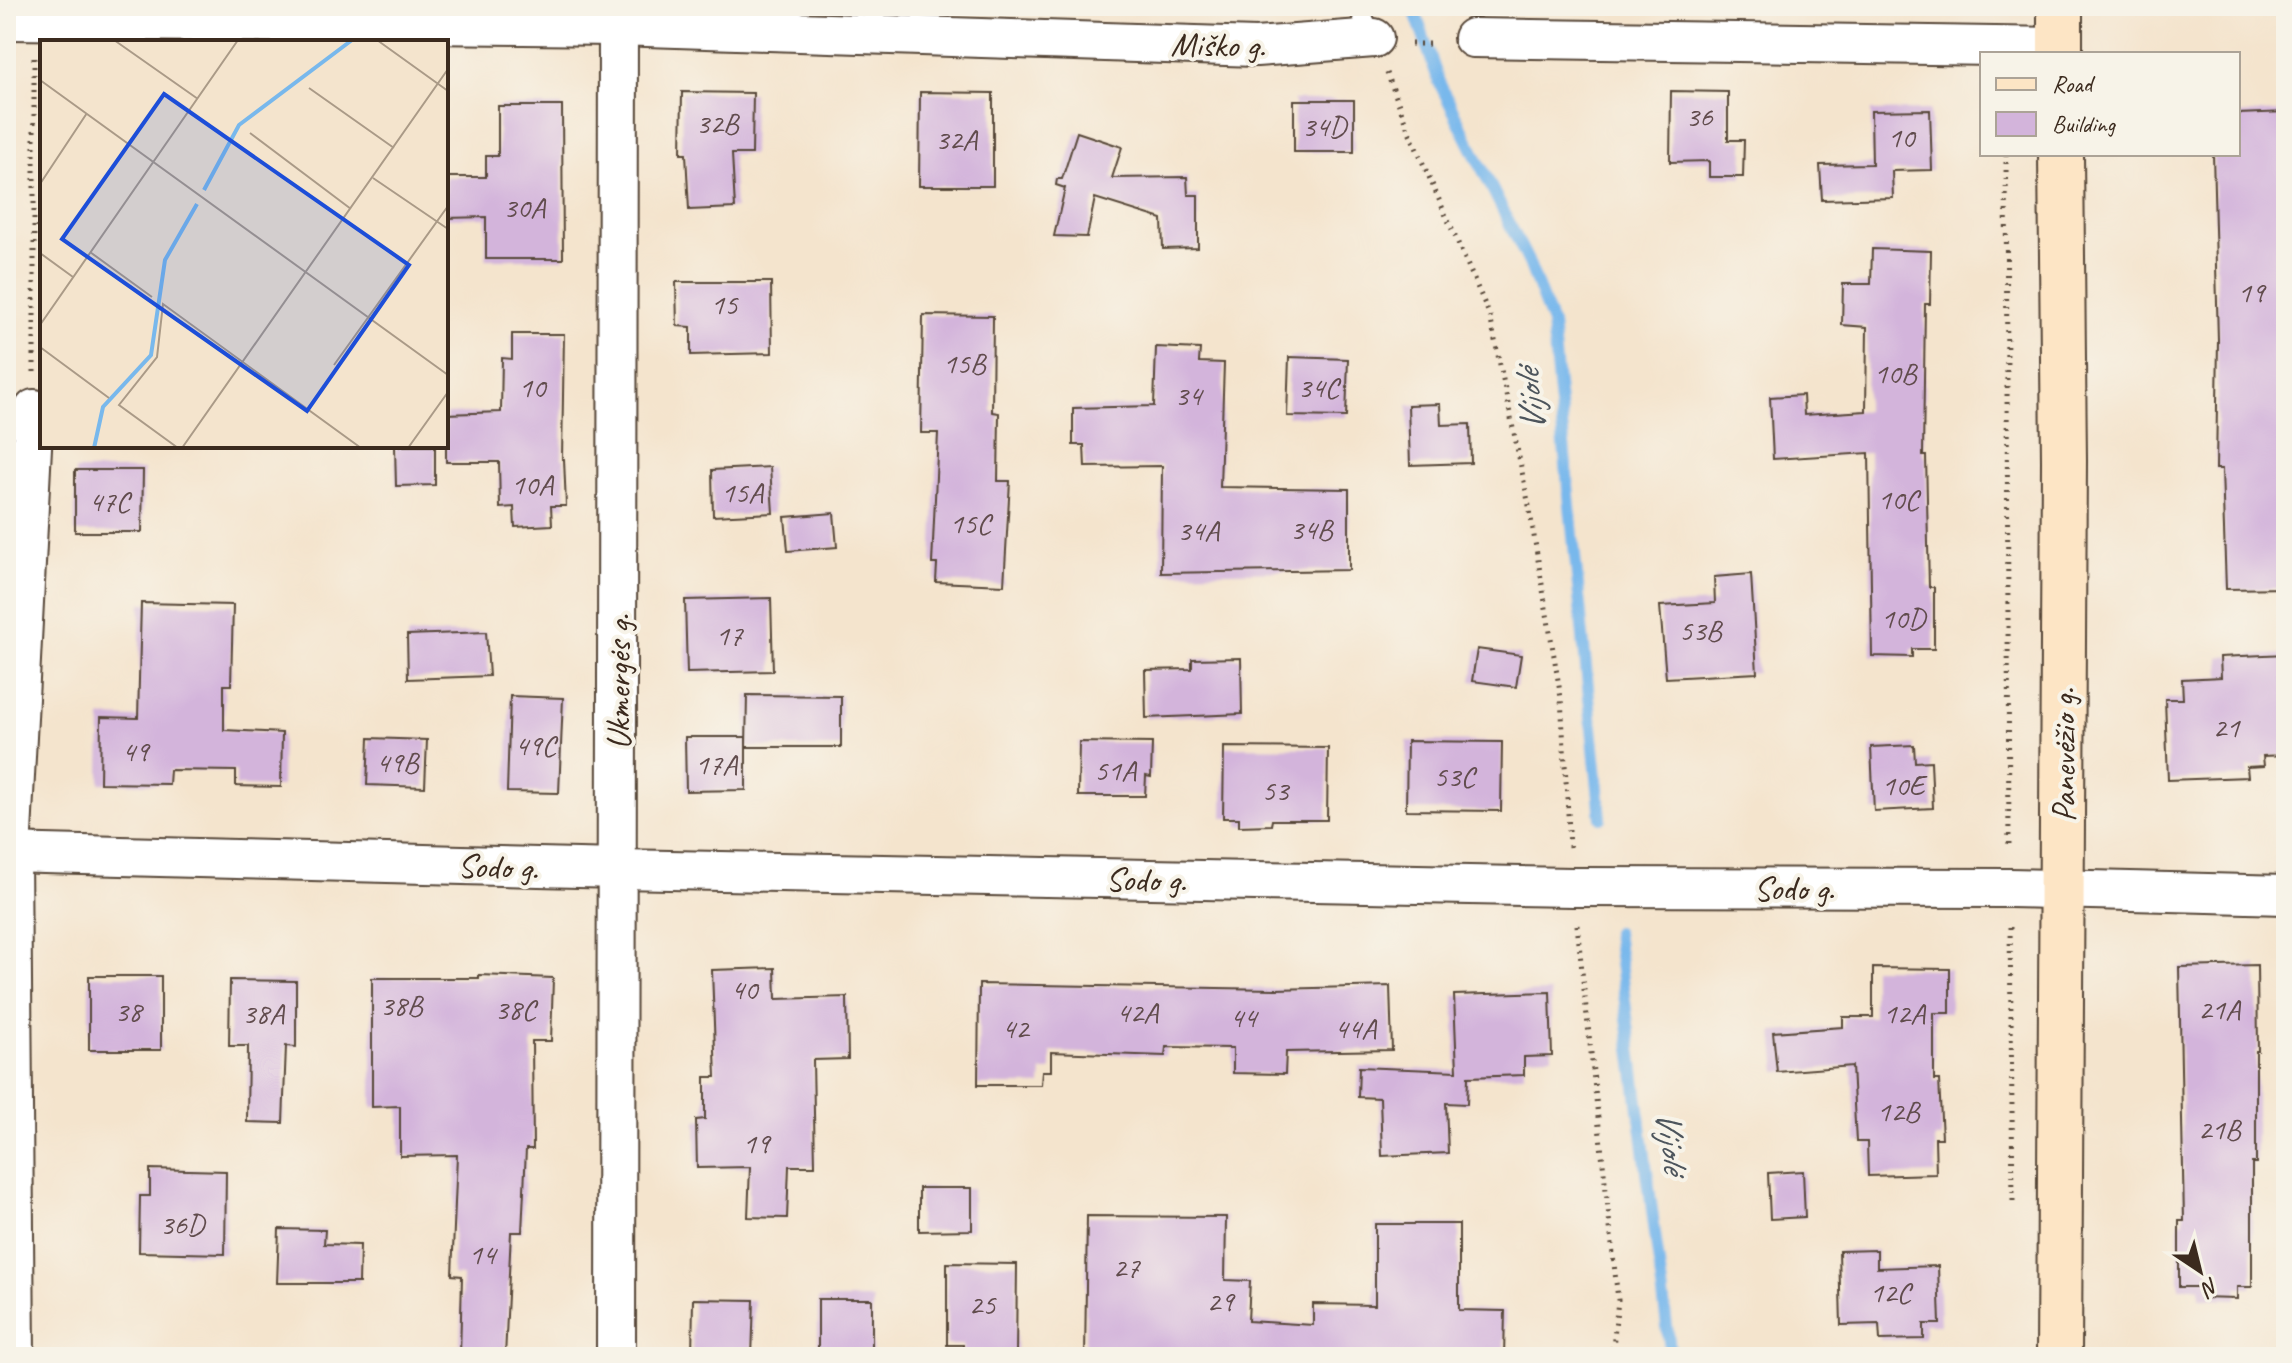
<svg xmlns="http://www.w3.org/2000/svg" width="2292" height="1363" font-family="Caveat,sans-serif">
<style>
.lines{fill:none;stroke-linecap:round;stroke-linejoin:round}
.stream{stroke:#78b8ec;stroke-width:12}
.building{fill:#d3b4db}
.lane-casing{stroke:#574638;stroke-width:22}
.street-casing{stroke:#574638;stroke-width:42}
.secondary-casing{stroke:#574638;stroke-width:48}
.path{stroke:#574638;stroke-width:5;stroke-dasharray:2 6;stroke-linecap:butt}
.lane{stroke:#fff;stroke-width:18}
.street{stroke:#fff;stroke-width:38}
.secondary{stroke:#fde5c5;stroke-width:44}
.labels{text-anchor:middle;stroke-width:8;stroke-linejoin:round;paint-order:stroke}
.number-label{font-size:30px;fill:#614c4d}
.street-label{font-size:34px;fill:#3b2a1e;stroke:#f7f3e8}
.water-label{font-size:36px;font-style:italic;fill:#4d555c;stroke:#f7f3e8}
.inset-river{fill:none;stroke:#78b8ec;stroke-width:4}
.inset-road{fill:none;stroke:#aa9a87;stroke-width:2}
.view{fill:#1d4ed8;fill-opacity:0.15;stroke:#1d4ed8;stroke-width:4}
.inset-edge{fill:none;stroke:#3b2a1e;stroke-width:4}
</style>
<rect width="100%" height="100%" fill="#f7f3e8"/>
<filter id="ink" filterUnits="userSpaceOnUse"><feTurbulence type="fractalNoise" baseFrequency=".0125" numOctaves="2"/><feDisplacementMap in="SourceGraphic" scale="16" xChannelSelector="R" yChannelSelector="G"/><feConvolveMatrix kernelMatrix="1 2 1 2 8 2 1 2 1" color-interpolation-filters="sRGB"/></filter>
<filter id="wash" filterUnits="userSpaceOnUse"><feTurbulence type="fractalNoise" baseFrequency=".006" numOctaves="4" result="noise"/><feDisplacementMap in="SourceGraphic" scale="32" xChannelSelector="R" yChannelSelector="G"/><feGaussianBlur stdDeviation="1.8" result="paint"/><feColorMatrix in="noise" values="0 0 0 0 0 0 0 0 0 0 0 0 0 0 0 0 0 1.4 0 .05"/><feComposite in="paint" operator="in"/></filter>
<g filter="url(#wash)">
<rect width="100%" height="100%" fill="#f4e4cd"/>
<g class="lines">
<g class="stream">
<polyline points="1413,6 1439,82 1529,263 1552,324 1601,818"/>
<polyline points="1616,932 1671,1357"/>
</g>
</g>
<g id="blocks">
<g class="building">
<polygon points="1671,91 1728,92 1728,140 1744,140 1743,177 1709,177 1709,161 1670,162"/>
<polygon points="682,92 753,93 752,154 732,154 735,208 689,210 686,154 681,154"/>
<polygon points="920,92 993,93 993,186 919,186"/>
<rect x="1294" y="100" width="60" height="52"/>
<polygon points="498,106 562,106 563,259 486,259 486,217 446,218 446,177 486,177 486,156 498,156"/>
<polygon points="1930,110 1932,170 1892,171 1893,198 1822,200 1820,165 1872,164 1871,111"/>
<polygon points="2286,112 2286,588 2226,589 2222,469 2216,469 2218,340 2213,154 2238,154 2238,114"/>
<polygon points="1077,132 1122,147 1112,178 1187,177 1188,195 1198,195 1198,248 1163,249 1162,219 1095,198 1087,237 1054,236 1065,188 1056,185 1057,179 1062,179"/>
<polygon points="1872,249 1931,251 1930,304 1925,304 1923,456 1926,456 1929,587 1934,587 1934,649 1912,649 1912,657 1872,656 1869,453 1773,459 1770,397 1803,395 1804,415 1866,411 1867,327 1842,325 1843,284 1871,284"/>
<polygon points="676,282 771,282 772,353 691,355 691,327 677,326"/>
<polygon points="923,315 993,316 992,412 999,413 998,481 1010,481 1004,585 936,582 937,564 932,564 938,433 921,433"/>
<polygon points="512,334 564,334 562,459 564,459 566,506 551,506 552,525 515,527 514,507 500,508 499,462 446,462 446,414 501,412 502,358 512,359"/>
<polygon points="1156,347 1200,349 1199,362 1224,363 1220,487 1349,489 1349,570 1161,573 1162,466 1085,467 1084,445 1073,445 1073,408 1154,406"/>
<polygon points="1289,357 1348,359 1346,417 1287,416"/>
<polygon points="1440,404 1441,425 1470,424 1471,463 1410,465 1408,405"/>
<polygon points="395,446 435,446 435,485 396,486"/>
<polygon points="770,467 773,513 713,516 712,470"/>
<polygon points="75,470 143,470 142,532 75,532"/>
<polygon points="834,513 837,547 788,551 785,517"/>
<polygon points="1751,574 1757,673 1666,678 1660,606 1715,603 1714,577"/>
<polygon points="771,598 773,671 687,673 685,600"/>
<polygon points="141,603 233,605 231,685 224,685 224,730 282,733 281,787 236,786 236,771 170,770 169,784 100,783 101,717 138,718"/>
<polygon points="486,632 489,676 408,679 407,635"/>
<polygon points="1477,649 1521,655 1516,687 1472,681"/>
<polygon points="2286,654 2286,755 2263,756 2264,766 2247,767 2248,777 2168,780 2165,699 2183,699 2182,679 2221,677 2220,657"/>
<polygon points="1241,658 1242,714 1146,718 1145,670 1192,669 1192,659"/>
<polygon points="747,695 841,696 841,747 746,747"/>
<polygon points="510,696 563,698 559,793 507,792"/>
<polygon points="685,737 746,737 746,790 686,791"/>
<polygon points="369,738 427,740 425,787 367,785"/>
<polygon points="1407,741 1502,742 1501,811 1406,810"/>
<polygon points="1079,742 1152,743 1151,777 1146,776 1145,796 1078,796"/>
<polygon points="1914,745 1915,762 1931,761 1933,808 1874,811 1871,747"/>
<polygon points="1224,747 1328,748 1327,820 1272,820 1271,825 1239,826 1239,818 1223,818"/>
<polygon points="2257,965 2258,1051 2256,1051 2256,1163 2252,1163 2252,1287 2237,1287 2237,1299 2200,1298 2200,1287 2179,1287 2179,1221 2184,1221 2179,967"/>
<polygon points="775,968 776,999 847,997 848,1059 813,1060 815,1166 789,1166 787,1218 748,1217 750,1167 697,1168 696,1120 705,1119 705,1077 716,1077 712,970"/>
<polygon points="1873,968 1950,969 1950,1013 1934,1013 1934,1080 1939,1080 1942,1138 1935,1138 1936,1174 1868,1176 1867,1142 1856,1142 1852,1066 1777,1072 1773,1032 1843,1027 1843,1017 1873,1017"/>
<polygon points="479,975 553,978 551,1041 532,1041 533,1149 526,1149 522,1232 511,1232 505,1357 460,1357 462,1276 452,1275 457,1155 400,1156 400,1106 372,1107 372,978 479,978"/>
<rect x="89" y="976" width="72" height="74"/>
<polygon points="230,980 296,981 296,1047 286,1046 283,1123 247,1122 248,1046 229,1046"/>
<polygon points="979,984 1276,989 1390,986 1392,1050 1286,1052 1285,1074 1233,1073 1233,1048 1166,1047 1165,1056 1051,1052 1051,1071 1042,1071 1041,1085 978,1085"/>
<polygon points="1550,992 1552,1056 1524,1057 1524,1075 1468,1077 1467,1104 1446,1103 1448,1153 1382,1156 1380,1098 1358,1097 1359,1067 1457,1071 1454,995"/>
<polygon points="150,1169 226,1171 225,1254 139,1252 140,1196 150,1196"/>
<polygon points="1803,1171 1805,1217 1770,1219 1768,1173"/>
<polygon points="919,1188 972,1188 972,1230 919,1231"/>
<polygon points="1087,1216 1226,1217 1225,1280 1250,1281 1248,1321 1313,1325 1313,1304 1375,1305 1375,1224 1459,1224 1459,1310 1505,1311 1504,1357 1085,1357"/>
<polygon points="279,1229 325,1230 324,1244 360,1245 359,1283 277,1283"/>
<polygon points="1877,1250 1877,1268 1938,1266 1940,1324 1924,1324 1924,1339 1880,1340 1879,1324 1841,1325 1839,1251"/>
<polygon points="947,1263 1017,1264 1016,1357 963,1357 963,1345 947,1345"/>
<polygon points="693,1299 754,1300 752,1357 692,1357"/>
<rect x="818" y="1299" width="54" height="58"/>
</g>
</g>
</g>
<g filter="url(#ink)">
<use href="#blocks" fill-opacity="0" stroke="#574638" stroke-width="2"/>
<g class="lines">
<defs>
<polyline id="lane" points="1357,6 1374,38"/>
<g id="street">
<polyline points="6,20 617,26 1256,47 1374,38"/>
<polyline points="1473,38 2060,47"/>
<polyline points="6,853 618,869 1573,887 2010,888 2286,895"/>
<polyline points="15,1357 11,853 34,409"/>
<polyline points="616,1357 618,6"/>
</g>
<g id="secondary">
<polyline points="2060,6 2060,54"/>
<polyline points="2059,1357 2064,461 2061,154"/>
</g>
</defs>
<use href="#lane" class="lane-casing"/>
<use href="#street" class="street-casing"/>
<use href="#secondary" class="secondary-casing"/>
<g class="path">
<polyline points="1411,44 1433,44"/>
<polyline points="1387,73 1408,129 1490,316 1529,506 1561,698 1570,847"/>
<polyline points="2006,154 2009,849"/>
<polyline points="34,372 34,58"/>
<polyline points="1577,925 1618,1300 1612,1357"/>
<polyline points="2010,927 2013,1201"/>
</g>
<use href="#lane" class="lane"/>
<use href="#street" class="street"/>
<use href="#secondary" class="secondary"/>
</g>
</g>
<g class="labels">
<g class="number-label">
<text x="1699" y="126">36</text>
<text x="717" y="133">32B</text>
<text x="1324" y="136">34D</text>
<text x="1901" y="147">10</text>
<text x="956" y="149">32A</text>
<text x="524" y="217">30A</text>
<text x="2251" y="302">19</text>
<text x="724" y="314">15</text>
<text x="964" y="373">15B</text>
<text x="1895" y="383">10B</text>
<text x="532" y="397">10</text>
<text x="1318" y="397">34C</text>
<text x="1188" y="405">34</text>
<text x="532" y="494">10A</text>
<text x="742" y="502">15A</text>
<text x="1898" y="509">10C</text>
<text x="109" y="511">47C</text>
<text x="970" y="533">15C</text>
<text x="1311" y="539">34B</text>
<text x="1198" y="540">34A</text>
<text x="1903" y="628">10D</text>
<text x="1700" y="640">53B</text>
<text x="729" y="645">17</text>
<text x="2226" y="737">21</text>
<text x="535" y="755">49C</text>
<text x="135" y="761">49</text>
<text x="397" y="772">49B</text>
<text x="716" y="774">17A</text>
<text x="1115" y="780">51A</text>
<text x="1454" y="786">53C</text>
<text x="1903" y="795">10E</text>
<text x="1275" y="800">53</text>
<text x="744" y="999">40</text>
<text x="401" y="1015">38B</text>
<text x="515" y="1019">38C</text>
<text x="2219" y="1019">21A</text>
<text x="128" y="1021">38</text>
<text x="1137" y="1022">42A</text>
<text x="263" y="1023">38A</text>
<text x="1904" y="1023">12A</text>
<text x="1243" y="1027">44</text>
<text x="1015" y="1038">42</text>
<text x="1355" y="1038">44A</text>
<text x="1898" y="1121">12B</text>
<text x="2219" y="1139">21B</text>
<text x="756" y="1153">19</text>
<text x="182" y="1234">36D</text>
<text x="482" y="1264">14</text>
<text x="1126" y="1277">27</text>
<text x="1890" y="1302">12C</text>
<text x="1220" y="1311">29</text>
<text x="982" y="1314">25</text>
</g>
<g class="street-label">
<text transform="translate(1218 44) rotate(1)" y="12">Miško g.</text>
<text transform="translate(618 682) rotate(-90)" y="12">Ukmergės g.</text>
<text transform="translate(2063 755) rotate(-90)" y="12">Panevėžio g.</text>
<text transform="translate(498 866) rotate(2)" y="12">Sodo g.</text>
<text transform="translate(1146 879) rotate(1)" y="12">Sodo g.</text>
<text x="1794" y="900">Sodo g.</text>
</g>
<g class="water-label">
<text transform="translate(1529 401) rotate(-96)" y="13">Vijolė</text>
<text transform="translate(1673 1141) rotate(83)" y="13">Vijolė</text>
</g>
</g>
<g transform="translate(40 40)">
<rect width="408" height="408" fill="#f4e4cd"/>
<path class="inset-river" d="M164 150 199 85 312 0M54 408 63 367 111 315 125 220 157 164"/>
<path class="inset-road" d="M74 0 158 59M337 0 408 51M0 40 408 335M269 48 354 108M210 93 311 169M333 138 408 189M0 144 47 73M50 212 112 257M0 213 33 237M0 285 198 0M0 307 69 358M294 325 408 166M138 408 79 365 117 317 123 264 321 408M142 408 408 29M368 408 408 352"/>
<path class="view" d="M124 54 369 225 267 371 22 199Z"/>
<rect width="408" height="408" class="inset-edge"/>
</g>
<rect width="2292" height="1363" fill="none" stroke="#f7f3e8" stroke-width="32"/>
<rect x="1980" y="52" width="260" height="104" fill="#f7f3e8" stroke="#aca397" stroke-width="2"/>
<rect x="1996" y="78" width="40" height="12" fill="#fde5c5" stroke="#aca397" stroke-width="2"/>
<text x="2052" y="92" font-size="24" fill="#3b2a1e">Road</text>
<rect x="1996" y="112" width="40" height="24" fill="#d3b4db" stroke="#aca397" stroke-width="2"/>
<text x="2052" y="132" font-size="24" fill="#3b2a1e">Building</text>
<g transform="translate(2200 1271) rotate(145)" stroke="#f7f3e8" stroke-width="6" paint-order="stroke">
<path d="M0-6L14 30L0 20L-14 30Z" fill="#3b2a1e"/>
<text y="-12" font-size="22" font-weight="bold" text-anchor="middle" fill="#3b2a1e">N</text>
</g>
</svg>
